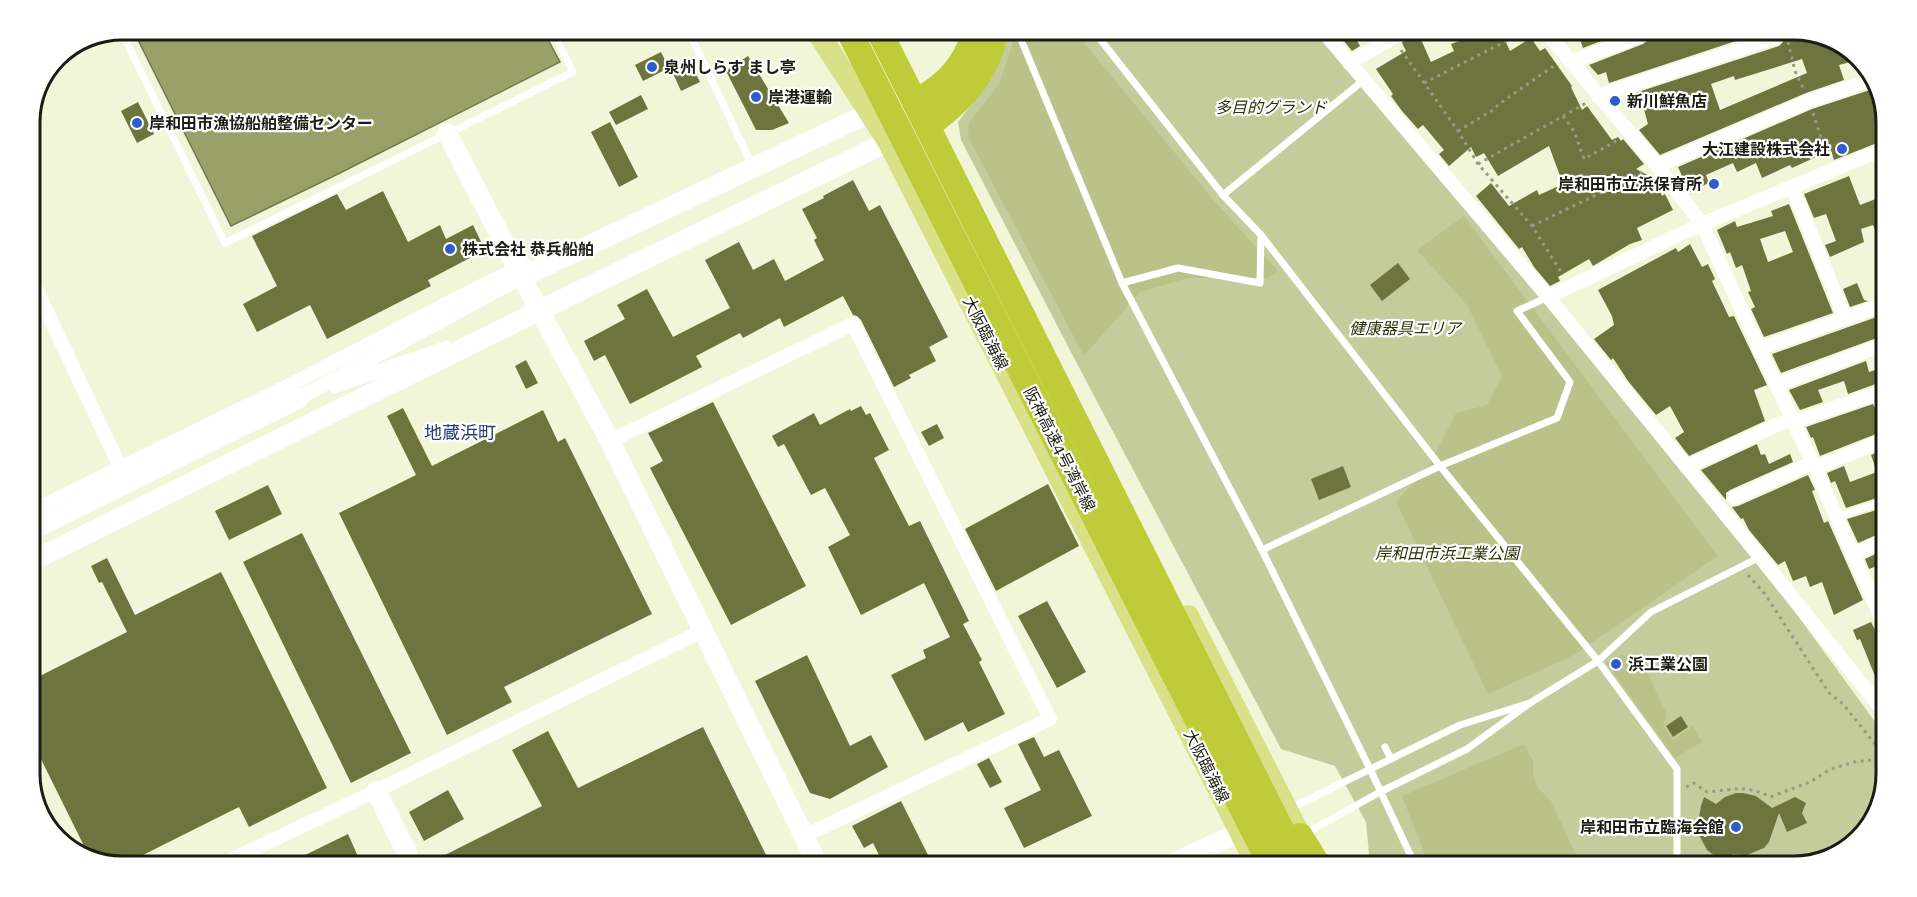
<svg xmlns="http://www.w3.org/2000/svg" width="1917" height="897" font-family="'Roboto Serif','Noto Sans JP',serif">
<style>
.green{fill:#c5cc9b}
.forest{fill:#bbc289}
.water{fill:#99a068;stroke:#73794e;stroke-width:1.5}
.building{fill:#6e743d;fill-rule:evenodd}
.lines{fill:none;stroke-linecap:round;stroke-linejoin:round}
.path{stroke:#979a84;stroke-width:3;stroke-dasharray:3 4.5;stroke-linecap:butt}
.lane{stroke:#fff;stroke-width:7}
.street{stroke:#fff;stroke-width:14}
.secondary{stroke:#fff;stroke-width:20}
.primary{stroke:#d9e088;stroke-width:22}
.highway{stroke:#bfcb38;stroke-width:26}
.poi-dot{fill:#2d5ccb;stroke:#fff;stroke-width:2}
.labels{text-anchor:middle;stroke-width:4.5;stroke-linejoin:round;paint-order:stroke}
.poi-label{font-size:16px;font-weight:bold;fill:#1b1d12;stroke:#fff;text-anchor:start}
.park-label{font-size:16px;font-style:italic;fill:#2d3103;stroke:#fff}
.street-label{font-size:16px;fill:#1b1d12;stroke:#fff}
.neighbourhood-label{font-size:18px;fill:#233c74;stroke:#fff}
.rim{fill:none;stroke:#1b1d12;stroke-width:3}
</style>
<rect width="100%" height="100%" fill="#f2f6d9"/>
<path class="green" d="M1008 34 1320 35 1365 86 1753 554 1881 730 1880 810 1846 852 1795 867 1370 865 1366 822 1335 766 1281 749 1074 358 961 140 958 122C981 92 999 71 1008 34Z"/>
<g class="forest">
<polygon points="1016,34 1077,34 1216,203 1278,271 1269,278 1188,278 1140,292 1084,356 968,137 969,123 999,84"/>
<polygon points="1464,216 1718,556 1574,655 1488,694 1396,502 1430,464 1456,413 1487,405 1502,376 1467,305 1417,250"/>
<polygon points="1621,655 1640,657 1667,715 1663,725 1673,740 1693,726 1702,742 1675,758 1606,663"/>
<polygon points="1524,744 1533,761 1533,775 1537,787 1551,801 1576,855 1583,866 1429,865 1402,796"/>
</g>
<polygon class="water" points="133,30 544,32 560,62 338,174 231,226"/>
<g class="building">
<polygon points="1339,35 1354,35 1360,46 1352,51"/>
<polygon points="1407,35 1419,35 1431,62 1454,51 1451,44 1473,36 1503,36 1510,51 1531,38 1540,51 1545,48 1572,86 1571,87 1582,110 1587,106 1612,140 1618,137 1621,141 1623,139 1644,164 1636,169 1655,179 1662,196 1665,194 1673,210 1637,228 1642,240 1630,244 1593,266 1589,259 1558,277 1560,281 1550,286 1534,267 1522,247 1519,249 1476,196 1491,183 1509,206 1537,190 1539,195 1563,184 1549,146 1498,176 1484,153 1476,157 1471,147 1449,166 1439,154 1444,150 1423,125 1418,129 1402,111 1391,96 1393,94 1376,69 1406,51 1402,43"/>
<polygon points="1579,36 1614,36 1583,48"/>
<polygon points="1649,36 1745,37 1748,37 1609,83 1606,72 1598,75 1589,65 1643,44 1647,41"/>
<path d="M1785 37H1830L1835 50 1843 48 1858 60 1839 65 1844 80 1806 93 1660 155 1639 130 1648 124 1642 102 1636 104 1632 94 1779 46 1783 42ZM1802 59 1807 73 1720 110 1711 84 1734 76 1735 80Z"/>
<polygon points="661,52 669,68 643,81 635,65"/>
<polygon points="748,56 789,123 772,130 756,130 726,71"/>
<polygon points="690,62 700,82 681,91 672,71"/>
<polygon points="1876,88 1887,122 1887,139 1834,160 1831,150 1792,168 1790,165 1762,178 1756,163 1737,172 1733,163 1706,175 1709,183 1689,192 1678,167 1812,109"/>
<polygon points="641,95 648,109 616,125 609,112"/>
<polygon points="138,102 154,134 137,143 121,111"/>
<polygon points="610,122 638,177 619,187 591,132"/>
<polygon points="1849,176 1860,205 1886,195 1885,254 1873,225 1861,229 1864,242 1830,257 1825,245 1836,241 1826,214 1814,218 1804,194"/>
<polygon points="853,180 869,211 880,205 948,337 929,347 936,361 909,375 911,378 894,387 861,320 857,316 853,315 843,296 784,327 780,318 743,338 740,333 696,356 702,367 630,404 605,355 594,361 584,341 625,319 617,305 647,289 673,337 730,308 705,260 739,242 753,270 774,259 785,281 824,260 814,240 817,238 802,209 824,198 823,196"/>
<polygon points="383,191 408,242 440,225 446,239 473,225 485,250 428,280 431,286 327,339 310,305 257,332 243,304 277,286 252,236 337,194 346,210"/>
<path d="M1789 204 1833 313 1764 337 1751 309 1755 307 1748 292 1751 291 1742 265 1736 268 1730 252 1727 254 1717 230 1735 221 1737 227 1773 216 1771 211ZM1785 231 1793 252 1768 262 1760 239Z"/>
<polygon points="1690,244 1702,267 1708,264 1715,279 1712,281 1729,317 1734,316 1767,385 1754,390 1765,421 1689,456 1675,438 1684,432 1670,406 1656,415 1628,381 1613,358 1611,360 1594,339 1614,325 1612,316 1598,290 1676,248 1678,252"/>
<polygon points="1398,263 1410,279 1382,301 1370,285"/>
<polygon points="1857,283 1864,300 1868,301 1850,307 1843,289"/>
<polygon points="1885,314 1885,335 1781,373 1772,354"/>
<polygon points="526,360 538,383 526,389 515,366"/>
<polygon points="1866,361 1869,372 1884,367 1884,381 1848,394 1844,381 1818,390 1823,402 1800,410 1789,390"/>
<polygon points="713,402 806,586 731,625 650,468 663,461 648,433"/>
<polygon points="1873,404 1878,414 1876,415 1881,432 1820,456 1813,437 1811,438 1806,427"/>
<polygon points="861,406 866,415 870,413 889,450 874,458 909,526 920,521 969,621 963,624 982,660 979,662 1005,714 968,732 963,722 925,741 891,675 926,658 923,650 950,637 924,583 861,615 828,547 850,535 825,488 811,495 784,444 778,447 772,436 814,413 820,425 850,409 851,411"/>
<polygon points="403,408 432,466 543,410 558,442 565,438 652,614 504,687 512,702 447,735 339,513 416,475 387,416"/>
<polygon points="937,424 944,438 929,446 921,432"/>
<polygon points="1757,444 1761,455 1765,454 1769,464 1790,454 1793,462 1730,490 1726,493 1726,500 1701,470"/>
<polygon points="1883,450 1883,496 1846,508 1835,481 1831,483 1827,473 1844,466 1850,482 1877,472 1871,455"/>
<polygon points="1343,466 1351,487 1319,500 1311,479"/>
<polygon points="1808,475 1815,490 1812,491 1824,523 1828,521 1863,600 1834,615 1822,582 1810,587 1806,576 1793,581 1785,561 1778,565 1749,530 1743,518 1741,519 1732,507 1738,506"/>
<polygon points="1048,484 1079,546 996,591 965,529"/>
<polygon points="268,485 282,514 229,540 215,511"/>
<polygon points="1883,508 1883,532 1858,543 1847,519"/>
<polygon points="302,533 411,753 351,783 243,562"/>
<polygon points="1882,551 1882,564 1869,569 1865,559"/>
<polygon points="107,558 135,615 221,572 327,788 249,827 239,807 133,860 91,860 30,737 30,681 127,632 102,582 99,583 91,566"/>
<polygon points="1047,601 1086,672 1057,688 1018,616"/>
<polygon points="1871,622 1882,644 1881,691 1860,639 1857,640 1853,630"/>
<polygon points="807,655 850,746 871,735 888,767 830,799 810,793 755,681"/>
<polygon points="1681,716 1688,727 1673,737 1666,726"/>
<polygon points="703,727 770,863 433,861 542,806 512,750 548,731 578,788"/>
<polygon points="1034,737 1044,757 1059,750 1092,816 1024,848 1004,808 1041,790 1018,744"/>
<polygon points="989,758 1002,782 990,788 977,764"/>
<polygon points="448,790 464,819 424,841 409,812"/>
<polygon points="1736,793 1743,793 1756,796 1772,808 1795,797 1806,803 1802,813 1807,823 1787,832 1779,813 1769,842 1764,848 1747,855 1732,854 1730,861 1716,857 1707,850 1698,833 1697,829 1701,806 1704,797 1716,804 1725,797"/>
<polygon points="901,801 932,863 883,863 873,843 864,848 852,826"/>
<polygon points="348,834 360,861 293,861"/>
</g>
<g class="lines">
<g class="path">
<polyline points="1788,42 1795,71 1804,90"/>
<polyline points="1401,50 1458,131 1478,164 1532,226 1563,275"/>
<polyline points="1424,83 1516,36"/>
<polyline points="1813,113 1828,158"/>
<polyline points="1563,116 1574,131 1584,159 1618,140"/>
<polyline points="1458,131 1493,110 1499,104 1555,65"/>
<polyline points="1478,164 1586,103"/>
<polyline points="1532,226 1644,172"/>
<polyline points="1748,575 1765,594 1829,693 1843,704 1880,750"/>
<path d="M1686 787 1694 783 1707 792C1734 790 1745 784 1770 797L1810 782 1831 769 1854 762 1880 759"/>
</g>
<g class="lane">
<polyline points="121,31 225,243 573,72 553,32"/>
<polyline points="689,32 752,165"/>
<polyline points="1096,34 1223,195 1261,235 1440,466 1598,661 1677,769 1677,866"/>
<polyline points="1020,37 1122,283 1262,550 1370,769 1415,865"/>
<polyline points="1223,195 1365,79"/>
<polyline points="1122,283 1178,268 1260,283 1261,235"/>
<polyline points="1835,517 1883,502"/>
<polyline points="1262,550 1440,466 1557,418 1570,382 1517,311 1548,297"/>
<polyline points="1530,703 1598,661 1651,612 1760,557"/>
<polyline points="1385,747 1391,759"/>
<polyline points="1289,809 1460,725 1530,703 1467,749 1380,792 1305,834"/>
</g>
<g class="street">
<polyline points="1326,35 1548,297 1760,557 1881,708"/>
<polyline points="1550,36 1657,166 1702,224 1815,468 1882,620"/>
<polyline points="1571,62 1640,36"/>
<polyline points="1349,63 1398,35"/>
<polyline points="1598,96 1776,37"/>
<polyline points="1657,166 1809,101 1874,79"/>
<polyline points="1792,187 1845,318"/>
<polyline points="30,276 121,469"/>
<polyline points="1548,297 1702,224 1886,148"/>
<polyline points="1759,349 1885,304"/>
<polyline points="1776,385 1885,344"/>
<polyline points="335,386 447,348"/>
<polyline points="1879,393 1884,408"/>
<polyline points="299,398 522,277"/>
<polyline points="1793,422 1884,391"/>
<polyline points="610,441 853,324 1050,719 804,836"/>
<polyline points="1686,467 1792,418"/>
<polyline points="1815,468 1884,440"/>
<polyline points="1734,498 1812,463"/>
<polyline points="30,512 290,385 479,287 525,265"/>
<polyline points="1852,555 1883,541"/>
<polyline points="231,860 376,791 702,631"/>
</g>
<g class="secondary">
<polyline points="447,133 530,293 610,441 817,863"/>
<polyline points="522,277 869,113 922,98"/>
<polyline points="30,531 299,398"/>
<polyline points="30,562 573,294 902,135"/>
<polyline points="376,791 411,861"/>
<polyline points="1171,864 1253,826"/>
</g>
<g class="primary">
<polyline points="818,33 888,141 1257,865"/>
<polyline points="1188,616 1308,851"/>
</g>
<g class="highway">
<polyline points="850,33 1271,865"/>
<polyline points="880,33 1299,865"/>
<path d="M922 98C947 85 967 62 974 34"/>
<path d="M934 121C963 99 988 70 995 34"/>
<polyline points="1300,836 1318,865"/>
</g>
</g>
<g class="poi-dot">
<circle cx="652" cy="67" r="6"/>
<circle cx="756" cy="97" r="6"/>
<circle cx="1615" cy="101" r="6"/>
<circle cx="137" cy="123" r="6"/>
<circle cx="1842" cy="149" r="6"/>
<circle cx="1714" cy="184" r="6"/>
<circle cx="450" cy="249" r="6"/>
<circle cx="1616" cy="664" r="6"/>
<circle cx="1736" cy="827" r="6"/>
</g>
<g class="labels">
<g class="poi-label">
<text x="664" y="73">泉州しらす まし亭</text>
<text x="768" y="103">岸港運輸</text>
<text x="1627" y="107">新川鮮魚店</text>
<text x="149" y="129">岸和田市漁協船舶整備センター</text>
<text x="1830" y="155" text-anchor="end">大江建設株式会社</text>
<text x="1702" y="190" text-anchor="end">岸和田市立浜保育所</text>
<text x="462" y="255">株式会社 恭兵船舶</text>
<text x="1628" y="670">浜工業公園</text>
<text x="1724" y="833" text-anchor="end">岸和田市立臨海会館</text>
</g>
<g class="park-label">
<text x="1271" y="113">多目的グランド</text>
<text x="1405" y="334">健康器具エリア</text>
<text x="1447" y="559">岸和田市浜工業公園</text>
</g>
<g class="street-label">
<text transform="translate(986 333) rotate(63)" y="6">大阪臨海線</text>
<text transform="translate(1060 449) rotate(63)" y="6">阪神高速4号湾岸線</text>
<text transform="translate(1207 766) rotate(63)" y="6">大阪臨海線</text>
</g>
<g class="neighbourhood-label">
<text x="460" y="439">地蔵浜町</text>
</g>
</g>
<path d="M0 0H1917V897H0ZM122 40H1794A82 82 0 0 1 1876 122V774A82 82 0 0 1 1794 856H122A82 82 0 0 1 40 774V122A82 82 0 0 1 122 40Z" fill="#fff" fill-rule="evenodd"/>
<path class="rim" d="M122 40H1794A82 82 0 0 1 1876 122V774A82 82 0 0 1 1794 856H122A82 82 0 0 1 40 774V122A82 82 0 0 1 122 40Z"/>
</svg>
